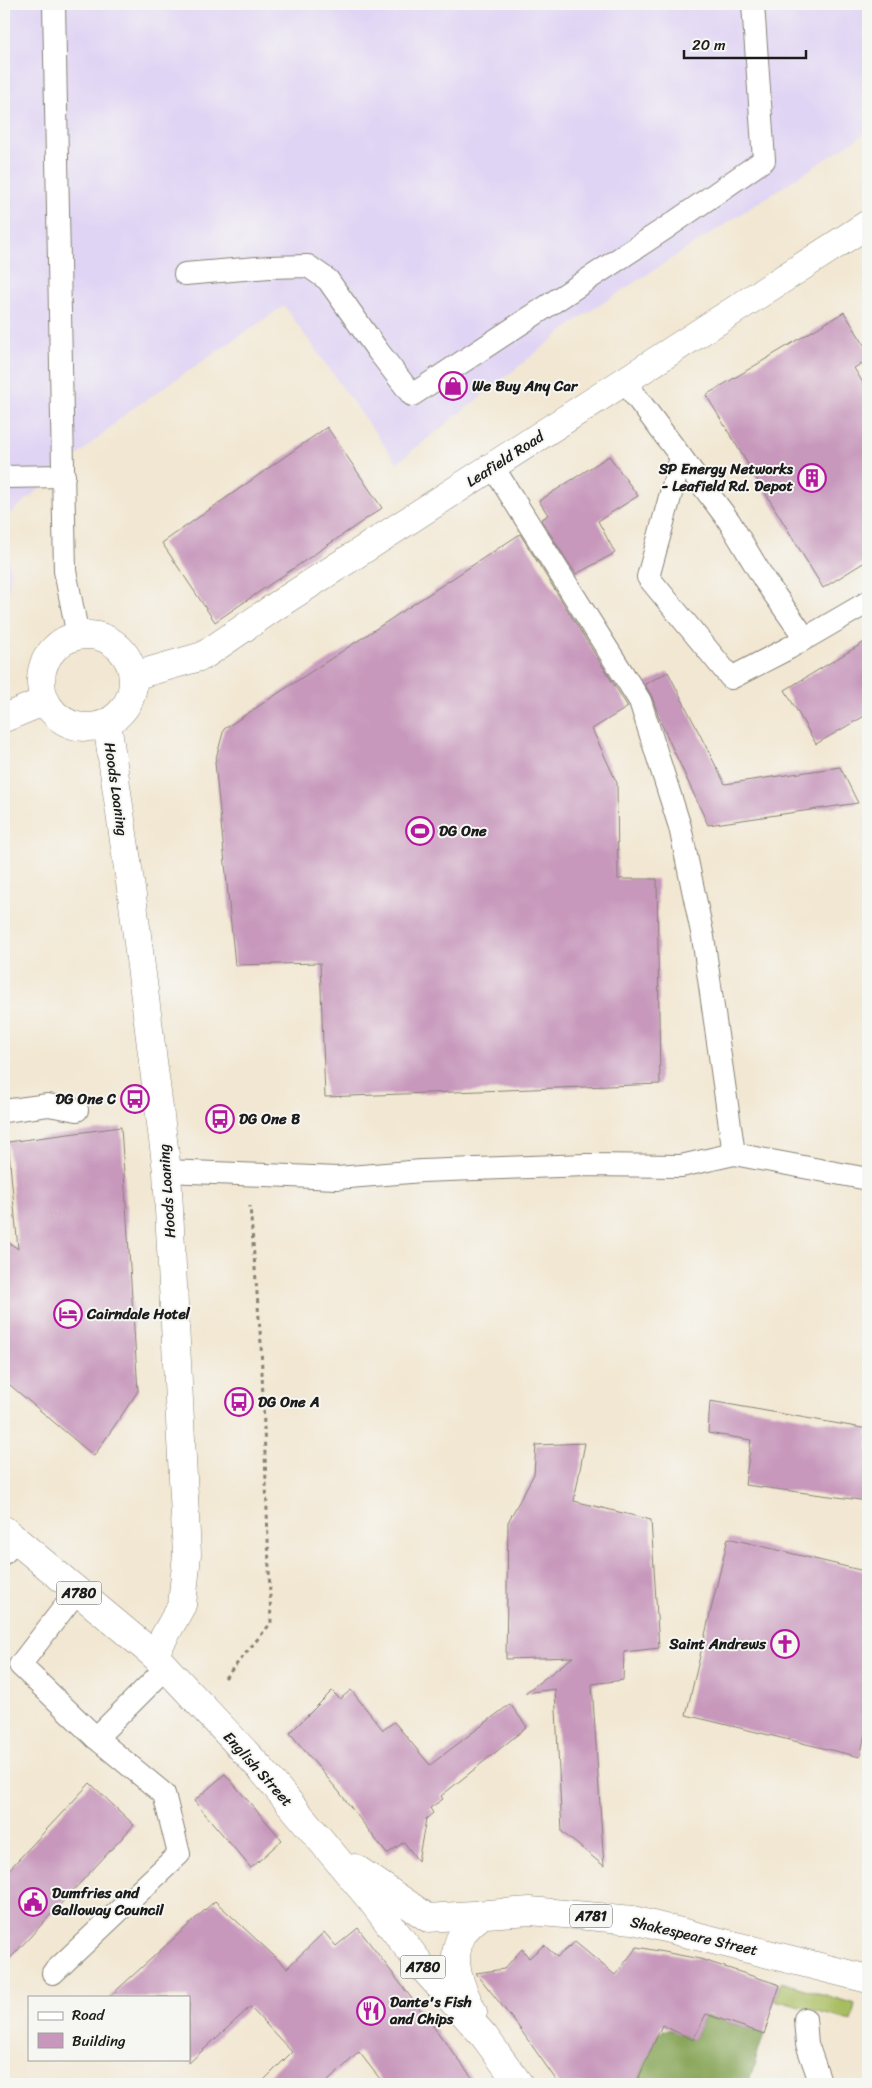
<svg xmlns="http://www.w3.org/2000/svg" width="872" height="2088" font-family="Sriracha,sans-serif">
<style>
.built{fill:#e0d4f4}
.green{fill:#a8bd61;stroke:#626c3e}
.forest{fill:#86a457;stroke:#51603a}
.building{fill:#c798bc}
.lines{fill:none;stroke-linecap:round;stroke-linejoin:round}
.lane-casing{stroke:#878277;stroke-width:24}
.street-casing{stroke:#878277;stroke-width:29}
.secondary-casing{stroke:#878277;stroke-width:29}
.primary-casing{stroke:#878277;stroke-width:29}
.path{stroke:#878277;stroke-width:3;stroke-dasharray:4 4;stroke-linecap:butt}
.lane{stroke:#fff;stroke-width:22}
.street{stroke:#fff;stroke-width:28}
.secondary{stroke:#fff;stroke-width:28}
.primary{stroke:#fff;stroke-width:28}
.labels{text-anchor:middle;stroke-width:4;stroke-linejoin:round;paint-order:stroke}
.shield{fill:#f6f6f2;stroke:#5d5d5c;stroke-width:1}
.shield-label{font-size:14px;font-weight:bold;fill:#1c1c1c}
.poi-label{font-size:15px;font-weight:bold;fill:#1c1c1c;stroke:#f6f6f2;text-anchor:start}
.street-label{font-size:15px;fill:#1c1c1c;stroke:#f6f6f2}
</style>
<rect width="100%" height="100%" fill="#f6f6f2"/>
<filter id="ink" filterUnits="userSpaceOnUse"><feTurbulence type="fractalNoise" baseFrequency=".02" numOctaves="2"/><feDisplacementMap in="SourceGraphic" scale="10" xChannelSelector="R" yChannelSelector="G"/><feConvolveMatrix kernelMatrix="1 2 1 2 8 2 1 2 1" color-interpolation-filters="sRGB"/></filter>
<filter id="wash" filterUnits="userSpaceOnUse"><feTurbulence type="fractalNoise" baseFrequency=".0096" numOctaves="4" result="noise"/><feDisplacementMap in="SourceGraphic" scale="20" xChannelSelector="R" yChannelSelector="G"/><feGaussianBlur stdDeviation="1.12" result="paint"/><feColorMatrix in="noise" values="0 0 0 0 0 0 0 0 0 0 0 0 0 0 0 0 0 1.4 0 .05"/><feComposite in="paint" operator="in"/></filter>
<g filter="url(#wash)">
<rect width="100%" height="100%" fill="#f2e7d2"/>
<g class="built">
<polygon points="4,4 868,4 868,132 581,317 397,463 284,306 128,412 4,519"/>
<polygon points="4,532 11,573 4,620"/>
</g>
<polygon class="green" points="781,1982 855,2004 851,2021 775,2000"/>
<polygon class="forest" points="705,2016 720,2019 764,2034 748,2084 636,2084 655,2040 663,2030 673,2030 693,2040"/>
<g id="blocks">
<g class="building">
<polygon points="844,312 868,351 868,360 854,368 868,391 868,560 823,588 706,395"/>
<polygon points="327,427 382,508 215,622 162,543"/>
<polygon points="609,456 638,496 598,521 615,553 576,574 541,520 548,515 539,501"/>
<polygon points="520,534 628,707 592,729 617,783 618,879 657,879 660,1084 325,1097 320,963 235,965 215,762 224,729"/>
<polygon points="868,640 868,714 816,744 785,690"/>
<polygon points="668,672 725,784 840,767 858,803 708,825 661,723 652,697 645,684"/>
<polygon points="121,1127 138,1391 94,1456 4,1380 4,1239 18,1249 8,1142"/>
<polygon points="710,1401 868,1429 868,1501 745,1485 751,1440 708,1433"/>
<polygon points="585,1443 574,1501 651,1520 659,1648 624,1652 623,1680 592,1684 604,1866 562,1832 555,1689 525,1693 573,1657 506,1659 508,1522 534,1474 536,1445"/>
<polygon points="728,1538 868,1572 868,1720 860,1757 686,1715"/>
<polygon points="351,1690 383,1730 394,1722 430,1765 510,1704 527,1727 441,1796 443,1799 430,1808 433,1813 426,1819 418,1861 404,1842 387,1854 340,1793 290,1733 332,1691 340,1699"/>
<polygon points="225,1774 282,1840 251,1868 194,1801"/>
<polygon points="90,1783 134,1825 4,1965 4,1875"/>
<polygon points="215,1901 287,1968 324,1932 336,1946 358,1928 477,2084 384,2084 359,2052 325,2084 260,2084 292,2052 250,2007 189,2063 189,1997 109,1997"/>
<polygon points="575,1942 615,1975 637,1947 700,1959 780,1985 764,2034 706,2014 693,2040 662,2025 636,2084 559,2084 518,2026 476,1973 504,1969 522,1949 529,1958 544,1945 557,1957"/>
</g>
</g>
</g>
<g filter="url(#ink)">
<use href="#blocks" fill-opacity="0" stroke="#878277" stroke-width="1"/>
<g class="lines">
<defs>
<g id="lane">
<polyline points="54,4 65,571 78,636"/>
<polyline points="185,274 269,267 308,266 328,280 378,351 412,395 666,228 764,160 753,4"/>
<polyline points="625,382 729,521 765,581 805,638"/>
<polyline points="681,457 648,577 731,678 789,648 868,602"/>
<polyline points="4,477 64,476"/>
<polyline points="4,1111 48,1105 77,1110"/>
<polyline points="734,1154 868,1179"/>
<polyline points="167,1171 337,1178 422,1171 586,1165 681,1166 734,1154 703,937 680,827 640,701 493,467"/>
<polyline points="4,1553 17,1541"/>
<polyline points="77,1591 20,1665 96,1738 166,1668"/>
<polyline points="53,1973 179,1854 164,1794 96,1738"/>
<polyline points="805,2019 807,2044 821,2084"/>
</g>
<polyline id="street" points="107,723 132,896 167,1171 187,1554 182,1605 154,1655"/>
<g id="secondary">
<circle cx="87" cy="681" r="46"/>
<polyline points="133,676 203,656 276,606 868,224"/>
<polyline points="4,718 45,701"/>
</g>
<g id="primary">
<polyline points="4,1530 154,1655 261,1769 371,1900 424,1969 484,2036 519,2084"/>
<polyline points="355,1868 428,1918 530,1911 633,1920 868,1979"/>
<path d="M473 2012C461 1988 448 1961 462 1935 466 1927 475 1921 481 1915"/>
</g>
</defs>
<use href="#lane" class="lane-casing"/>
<use href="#street" class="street-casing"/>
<use href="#secondary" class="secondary-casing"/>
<use href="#primary" class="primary-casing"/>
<polyline class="path" points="225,1678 271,1623 261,1343 250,1206"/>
<use href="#lane" class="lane"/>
<use href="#street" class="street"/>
<use href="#secondary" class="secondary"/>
<use href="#primary" class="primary"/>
</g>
</g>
<defs>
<symbol id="shop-ring" viewBox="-11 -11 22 22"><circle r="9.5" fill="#f6f6f2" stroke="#b5179e" stroke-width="1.5"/><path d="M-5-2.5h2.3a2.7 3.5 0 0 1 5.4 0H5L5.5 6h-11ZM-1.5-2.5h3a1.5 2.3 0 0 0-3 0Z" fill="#b5179e"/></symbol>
<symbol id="building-ring" viewBox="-11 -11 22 22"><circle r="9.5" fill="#f6f6f2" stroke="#b5179e" stroke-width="1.5"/><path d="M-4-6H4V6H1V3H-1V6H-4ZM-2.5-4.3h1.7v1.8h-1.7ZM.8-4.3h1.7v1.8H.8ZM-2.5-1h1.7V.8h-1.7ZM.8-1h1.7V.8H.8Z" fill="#b5179e"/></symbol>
<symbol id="stadium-ring" viewBox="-11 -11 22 22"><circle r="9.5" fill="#f6f6f2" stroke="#b5179e" stroke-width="1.5"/><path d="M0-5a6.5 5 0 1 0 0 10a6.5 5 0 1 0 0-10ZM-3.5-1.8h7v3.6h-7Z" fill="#b5179e"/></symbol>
<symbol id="bus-ring" viewBox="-11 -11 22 22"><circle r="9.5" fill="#f6f6f2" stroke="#b5179e" stroke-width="1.5"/><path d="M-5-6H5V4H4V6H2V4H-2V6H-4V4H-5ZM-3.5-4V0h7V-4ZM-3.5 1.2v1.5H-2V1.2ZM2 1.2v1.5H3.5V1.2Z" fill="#b5179e"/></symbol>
<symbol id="hotel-ring" viewBox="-11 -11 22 22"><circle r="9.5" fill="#f6f6f2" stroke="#b5179e" stroke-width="1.5"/><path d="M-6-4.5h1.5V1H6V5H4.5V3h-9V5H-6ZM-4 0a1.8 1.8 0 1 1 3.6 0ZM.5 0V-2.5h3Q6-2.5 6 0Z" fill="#b5179e"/></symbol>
<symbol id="church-ring" viewBox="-11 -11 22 22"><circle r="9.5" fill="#f6f6f2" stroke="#b5179e" stroke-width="1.5"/><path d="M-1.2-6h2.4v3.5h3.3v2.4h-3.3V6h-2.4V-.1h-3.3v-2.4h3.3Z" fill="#b5179e"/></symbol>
<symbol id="civic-ring" viewBox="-11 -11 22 22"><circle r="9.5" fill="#f6f6f2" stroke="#b5179e" stroke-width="1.5"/><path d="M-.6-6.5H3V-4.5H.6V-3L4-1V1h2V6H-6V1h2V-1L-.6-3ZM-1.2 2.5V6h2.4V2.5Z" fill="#b5179e"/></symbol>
<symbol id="restaurant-ring" viewBox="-11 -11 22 22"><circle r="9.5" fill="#f6f6f2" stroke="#b5179e" stroke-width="1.5"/><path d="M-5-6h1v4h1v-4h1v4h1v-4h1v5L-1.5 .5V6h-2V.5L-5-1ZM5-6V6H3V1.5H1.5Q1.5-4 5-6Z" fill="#b5179e"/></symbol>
</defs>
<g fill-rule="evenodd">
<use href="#shop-ring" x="437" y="370" width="32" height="32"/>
<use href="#building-ring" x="796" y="462" width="32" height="32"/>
<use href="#stadium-ring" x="404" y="815" width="32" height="32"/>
<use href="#bus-ring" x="119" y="1083" width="32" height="32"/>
<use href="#bus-ring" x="204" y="1103" width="32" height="32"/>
<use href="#hotel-ring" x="52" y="1298" width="32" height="32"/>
<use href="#bus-ring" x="223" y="1386" width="32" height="32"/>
<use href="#church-ring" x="769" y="1628" width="32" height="32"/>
<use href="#civic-ring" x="17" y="1886" width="32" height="32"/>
<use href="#restaurant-ring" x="355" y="1995" width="32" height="32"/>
</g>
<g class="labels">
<g class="shield">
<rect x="56.5" y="1581.5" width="45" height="23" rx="4"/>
<rect x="570" y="1904.5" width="42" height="23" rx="4"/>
<rect x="400.5" y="1955.5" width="45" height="23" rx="4"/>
</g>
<g class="shield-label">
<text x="79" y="1598">A780</text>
<text x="591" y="1921">A781</text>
<text x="423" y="1972">A780</text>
</g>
<g class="poi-label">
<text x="472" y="391">We Buy Any Car</text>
<text x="793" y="474" text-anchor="end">SP Energy Networks<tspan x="793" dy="17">- Leafield Rd. Depot</tspan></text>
<text x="439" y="836">DG One</text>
<text x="116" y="1104" text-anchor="end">DG One C</text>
<text x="239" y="1124">DG One B</text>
<text x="87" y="1319">Cairndale Hotel</text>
<text x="258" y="1407">DG One A</text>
<text x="766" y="1649" text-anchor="end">Saint Andrews</text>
<text x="52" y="1898">Dumfries and<tspan x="52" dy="17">Galloway Council</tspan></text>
<text x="390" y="2007">Dante's Fish<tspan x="390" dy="17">and Chips</tspan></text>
</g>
<g class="street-label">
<text transform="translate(505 459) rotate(-33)" y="5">Leafield Road</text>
<text transform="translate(116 789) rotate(82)" y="5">Hoods Loaning</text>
<text transform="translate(167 1191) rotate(-94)" y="5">Hoods Loaning</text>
<text transform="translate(258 1769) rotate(48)" y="5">English Street</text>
<text transform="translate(694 1936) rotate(13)" y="5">Shakespeare Street</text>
</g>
</g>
<rect width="872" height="2088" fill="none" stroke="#f6f6f2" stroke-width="20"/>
<rect x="28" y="1996" width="162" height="65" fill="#f6f6f2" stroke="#9f9f9c"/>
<rect x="38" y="2012" width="25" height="8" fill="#ffffff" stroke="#9f9f9c"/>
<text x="72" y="2020" font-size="15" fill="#1c1c1c">Road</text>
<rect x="38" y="2033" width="25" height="15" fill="#c798bc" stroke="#9f9f9c"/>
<text x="72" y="2046" font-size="15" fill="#1c1c1c">Building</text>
<path d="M684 50v8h122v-8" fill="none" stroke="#1c1c1c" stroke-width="2.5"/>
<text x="692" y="50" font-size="15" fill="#1c1c1c" stroke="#f6f6f2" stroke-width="4" paint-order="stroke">20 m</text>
</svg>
